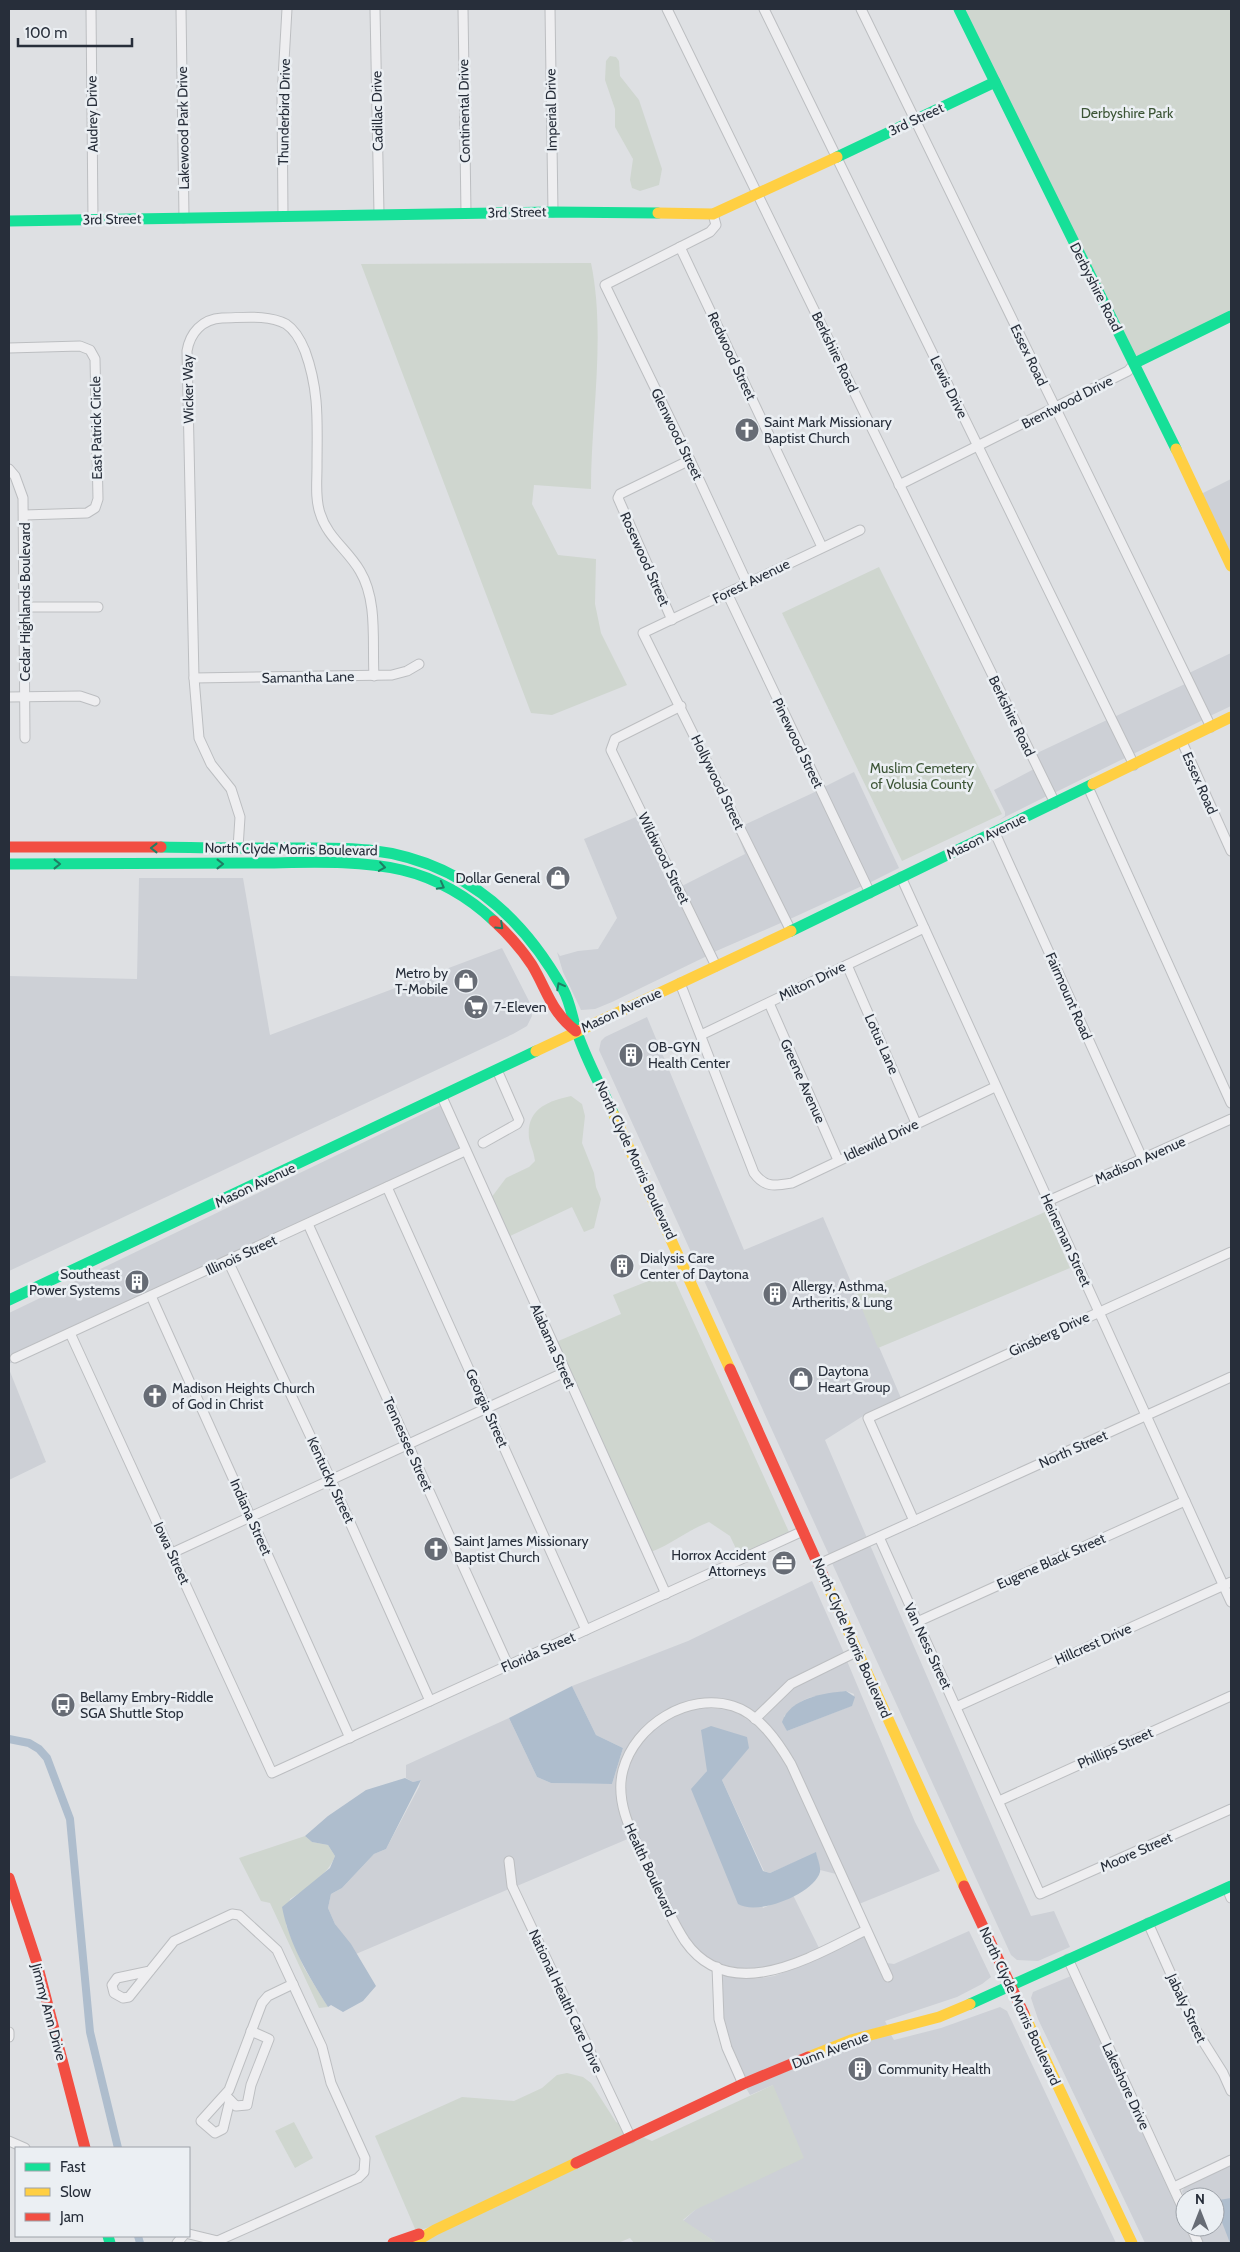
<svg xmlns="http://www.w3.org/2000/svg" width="1240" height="2252" font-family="Cabin,sans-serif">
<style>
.built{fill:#cdd0d6;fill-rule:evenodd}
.green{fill:#cfd6cf}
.water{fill:#aebdcd}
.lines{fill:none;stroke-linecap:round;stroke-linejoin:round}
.canal{stroke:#aebdcd;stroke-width:8}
.street-casing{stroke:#bcbec1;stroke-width:11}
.street{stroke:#eeeef0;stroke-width:9}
.fast{stroke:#16e098;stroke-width:11}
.slow{stroke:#ffcf43;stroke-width:11}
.jam{stroke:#f24e42;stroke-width:11}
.oneway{stroke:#1f7e64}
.labels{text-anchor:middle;stroke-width:5;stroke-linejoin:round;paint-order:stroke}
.street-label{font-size:14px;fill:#272e3a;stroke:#ebeff3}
.park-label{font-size:14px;fill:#3c5536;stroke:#ebeff3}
.poi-label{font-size:14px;fill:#272e3a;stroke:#ebeff3;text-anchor:start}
</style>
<rect width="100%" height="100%" fill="#dee0e3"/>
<g class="built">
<polygon points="1231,479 1231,556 1201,494"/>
<polygon points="1231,653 1231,706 1210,716 1189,673"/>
<polygon points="1185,684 1203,720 1133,754 1114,717"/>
<polygon points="1107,720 1125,758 1054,793 1035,754"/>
<polygon points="1034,769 1047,796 999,820 1005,816 1005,812 994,790"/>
<polygon points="854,772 899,868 869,883 824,787"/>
<polygon points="817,791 862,886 790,919 744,825"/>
<polygon points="636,817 672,891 675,890 707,956 612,1002 595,1009 581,1010 563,972 557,952 560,956 578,951 598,949 617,918 584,839"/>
<polygon points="735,828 783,922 714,952 682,886 745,854"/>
<polygon points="139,878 243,878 270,1035 502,948 530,1003 532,1016 527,1026 513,1034 9,1271 9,976 137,979"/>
<polygon points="647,1017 744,1250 823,1217 901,1398 863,1416 825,1440 867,1538 829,1555 599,1050 601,1041 605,1037"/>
<polygon points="441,1105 460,1149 11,1355 13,1362 9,1364 9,1313"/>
<polygon points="9,1369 46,1462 9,1480"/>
<polygon points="870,1545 1031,1916 1054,1911 1070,1947 1038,1961 1017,1960 1011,1955 832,1563"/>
<polygon points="812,1581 844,1653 789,1680 755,1714 734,1702 707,1699 682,1703 654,1718 633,1741 620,1768 618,1791 621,1818 630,1838 517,1886 513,1857 505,1858 509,1889 356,1954 335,1924 328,1908 331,1894 342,1888 374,1854 386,1849 419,1787 421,1780 413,1782 406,1778 406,1765 509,1718 537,1777 551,1783 612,1784 623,1748 596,1735 572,1686 688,1641"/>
<path d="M847 1661 915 1822 940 1871 859 1904 794 1761 781 1739 761 1719 793 1688ZM846 1691 854 1694 851 1706 787 1731 784 1716 802 1701 808 1698Z"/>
<polygon points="707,1708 732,1710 753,1723 775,1745 787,1766 836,1874 820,1870 816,1853 770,1873 764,1871 722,1780 725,1775 707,1762 707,1771 702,1779 763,1908 793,1895 819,1948 773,1967 755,1970 727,1966 707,1958 689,1939 669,1904 629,1816 626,1790 627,1771 639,1746 659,1725 685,1711"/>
<polygon points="870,1928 887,1963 894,1964 969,1931 991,1977 982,1984 957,1997 885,2021 887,2025 850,2036 745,2079 731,2047 722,2018 721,1973 755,1979 774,1976 799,1967 864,1936 887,1983 893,1978"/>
<polygon points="1071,1976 1172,2193 1185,2227 1194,2243 1145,2243 1038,2019 1031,1998 1033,1992"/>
<polygon points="1000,2007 1007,2011 1116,2243 717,2243 683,2221 695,2210 773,2085 750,2095 746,2088 853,2044 890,2033 894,2040 941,2028"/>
<polygon points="1231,2165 1231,2243 1203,2243 1196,2227 1215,2227 1215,2197 1185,2197 1185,2203 1182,2191 1187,2185"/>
</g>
<g class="green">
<polygon points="959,9 1231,9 1231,316 1135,363"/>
<polygon points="610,56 616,57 619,61 620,76 639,100 662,169 659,185 640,191 632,188 630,180 633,159 615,127 615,109 605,80 606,61"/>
<path d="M591 263C606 335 591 416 591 489L534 485 532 504 558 555 596 559 595 604 601 633 627 685 552 715 531 713 361 264Z"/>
<polygon points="879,567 1002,814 902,861 782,613"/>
<path d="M571 1096 582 1104 585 1116 582 1143 594 1173 596 1187 601 1199 594 1228 584 1232 572 1207 508 1237 491 1198 506 1178 529 1167 535 1161C534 1152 530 1145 529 1138 526 1109 548 1101 571 1096Z"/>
<polygon points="1045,1212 1070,1268 878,1348 856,1294"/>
<path d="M671 1272 789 1532 739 1555 730 1536 709 1522C688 1530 672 1544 651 1552L556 1342 621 1314 613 1295Z"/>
<path d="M305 1836 312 1842 328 1845 335 1856C327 1876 308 1888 290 1899L286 1925 304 1968 328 2007 319 2008 270 1903 261 1901 239 1858Z"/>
<polygon points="567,2073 583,2077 591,2083 616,2122 621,2124 626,2135 434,2226 416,2231 375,2136 462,2097 514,2101 542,2088 557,2075"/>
<polygon points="773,2085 804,2158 695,2210 683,2220 717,2243 634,2243 630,2238 618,2243 422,2243 437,2234 643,2137 652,2141"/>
<polygon points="294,2122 313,2158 295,2168 275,2131"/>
</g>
<g class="water">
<polygon points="572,1686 596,1735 623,1748 612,1784 551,1783 537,1777 509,1718"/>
<path d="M846 1691 855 1697 852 1706 787 1731 782 1722C790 1698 824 1693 846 1691Z"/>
<path d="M711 1726 747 1737 749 1748 722 1780 763 1871 770 1873 816 1852C817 1858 821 1866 820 1872 814 1894 758 1916 738 1904L691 1789 707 1771 701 1730Z"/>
<path d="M405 1778 413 1782 421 1780 386 1849 374 1854 342 1888 331 1894 328 1908 335 1924 351 1944 376 1986 363 2001 343 2012 331 2005 328 2007C308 1975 289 1944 282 1907L330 1868 335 1856 328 1845 312 1842 305 1836 328 1816 366 1790Z"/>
<polygon points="1231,2198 1231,2243 1230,2243 1215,2204 1219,2200"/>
</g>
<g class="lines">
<g class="canal">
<polyline points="9,1739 29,1743 39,1749 47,1758 70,1819 90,2032 118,2148"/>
<polyline points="138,2236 140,2243"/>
</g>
<defs>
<g id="street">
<polyline points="91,9 93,219"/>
<polyline points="181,9 184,218"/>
<polyline points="375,9 379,214"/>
<polyline points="463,9 466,213"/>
<polyline points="550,9 553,212"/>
<polyline points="667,9 1055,803"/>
<polyline points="764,9 1134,765"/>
<polyline points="861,9 1211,727"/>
<polyline points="713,214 716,225 710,232 605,285 690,460 747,583"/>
<polyline points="283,216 282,96 287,9"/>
<polyline points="680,247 822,547"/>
<polyline points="9,348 80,346 90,350 95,359 98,499 95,508 87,513 24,515"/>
<polyline points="9,469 15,476 23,498 25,738"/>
<polyline points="899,485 1128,371 1135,363"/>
<polyline points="727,593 870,893"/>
<polyline points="25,607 98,607"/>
<polyline points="672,620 618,498 620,494 690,460"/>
<polyline points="194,678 392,675 407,671 419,664"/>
<polyline points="9,697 80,696 95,701"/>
<polyline points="681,706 615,739 611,750 716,966"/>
<polyline points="1182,742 1231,851"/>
<polyline points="1088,787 1231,1103"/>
<polyline points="995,833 1143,1160"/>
<path d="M238 848 240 817 231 789 211 764 199 738 194 678 187 351C190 333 202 319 222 318 242 318 267 314 286 324 295 330 301 341 305 351 320 392 317 425 317 467 317 482 315 499 320 513 327 537 348 550 360 571 378 601 372 643 374 676"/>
<polyline points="901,877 1231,1602"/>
<polyline points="791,931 643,633 860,530"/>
<polyline points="847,965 916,1123"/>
<path d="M680 983 754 1173C765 1188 775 1186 792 1183L995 1087"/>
<polyline points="769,1003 838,1160"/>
<polyline points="701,1035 924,928"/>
<polyline points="442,1097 666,1594"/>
<polyline points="483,1143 517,1124 519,1120 497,1070"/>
<polyline points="387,1187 586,1630"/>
<polyline points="1048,1201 1231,1119"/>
<polyline points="308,1224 508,1665"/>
<polyline points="228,1261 331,1480 430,1701"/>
<polyline points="151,1296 350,1738"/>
<polyline points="70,1333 272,1773 803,1531"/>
<polyline points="15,1358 465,1151"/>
<polyline points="914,1521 868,1418 1231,1252"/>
<polyline points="879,1537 1040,1894 1231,1809"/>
<polyline points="172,1553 565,1372"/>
<polyline points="819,1564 1231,1377"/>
<polyline points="917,1622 1185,1501"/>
<polyline points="956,1707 1231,1582"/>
<polyline points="755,1719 791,1684 858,1651"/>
<polyline points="999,1801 1231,1696"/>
<polyline points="509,1861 512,1886 631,2138"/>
<polyline points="1227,1888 1231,1898"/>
<polyline points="1148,1923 1196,2030 1223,2073 1231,2091"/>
<path d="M866 1930C813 1956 731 2007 685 1941 670 1918 659 1892 648 1867 634 1837 614 1804 623 1770 635 1725 688 1692 733 1706 759 1714 778 1742 791 1764L888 1977"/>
<polyline points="1068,1959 1185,2213"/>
<polyline points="717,1967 719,2019 727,2048 743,2084"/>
<polyline points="150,1971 117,1978 112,1985 114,1993 123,1998 129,1997 174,1941 232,1914 239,1915 277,1950 322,2047 331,2083 365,2158 364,2172 358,2178 213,2243"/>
<polyline points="9,2032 9,2037"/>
<polyline points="228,2098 236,2106 247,2105 251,2085 269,2039 251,2031"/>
<polyline points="230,2100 223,2129 215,2133 201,2121 229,2090 262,2003 268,1996 293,1984"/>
<polyline points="9,2141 25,2148"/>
<polyline points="1174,2187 1231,2160"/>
<polyline points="1191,2227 1198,2243"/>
<polyline points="189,2234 218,2241"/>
<polyline points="177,2243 183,2236"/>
</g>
</defs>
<use href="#street" class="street-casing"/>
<use href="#street" class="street"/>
<g class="fast">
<polyline points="959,9 1176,449"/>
<polyline points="837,157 995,82"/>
<polyline points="9,221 553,212 658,213"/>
<polyline points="1135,363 1231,316"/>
<path d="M161 847C202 848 244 848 285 848 313 848 341 847 369 850 458 860 520 912 563 989 571 1004 572 1018 577 1032 586 1060 602 1088 614 1115"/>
<path d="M9 864C90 864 170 863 251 863 301 863 354 859 402 870 436 878 469 897 494 921"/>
<polyline points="791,931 1093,784"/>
<polyline points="9,1300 536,1051"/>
<polyline points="970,2004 1231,1886"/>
<polyline points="108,2236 110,2243"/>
</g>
<g class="slow">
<polyline points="658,213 713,214 837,157"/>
<polyline points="1176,449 1231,566"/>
<polyline points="1093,784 1231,717"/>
<polyline points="536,1051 791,931"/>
<polyline points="614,1115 730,1369"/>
<polyline points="825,1580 964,1886"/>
<polyline points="1024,2014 1132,2243"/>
<polyline points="808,2057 851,2040 939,2017 970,2004"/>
<polyline points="413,2243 435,2230 576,2163"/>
</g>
<g class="jam">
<polyline points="9,847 161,847"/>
<path d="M494 921C508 934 521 948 532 965 547 990 551 1012 576 1031"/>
<polyline points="730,1369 825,1580"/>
<polyline points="9,1878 36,1960 85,2148"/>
<polyline points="964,1886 1024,2014"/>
<polyline points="576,2163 743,2084 808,2057"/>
<polyline points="393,2243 419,2234"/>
</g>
</g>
<defs><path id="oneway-chevron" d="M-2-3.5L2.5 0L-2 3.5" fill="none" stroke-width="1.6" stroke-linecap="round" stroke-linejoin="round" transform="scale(1.25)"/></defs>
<g class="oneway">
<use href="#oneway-chevron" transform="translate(154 848) rotate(-180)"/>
<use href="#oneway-chevron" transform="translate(57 864)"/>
<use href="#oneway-chevron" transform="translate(220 864)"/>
<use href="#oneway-chevron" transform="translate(382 867) rotate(8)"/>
<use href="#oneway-chevron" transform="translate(441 886) rotate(28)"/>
<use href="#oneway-chevron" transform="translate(500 926) rotate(43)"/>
<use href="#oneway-chevron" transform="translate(560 986) rotate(-118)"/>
</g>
<defs>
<symbol id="church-disc" viewBox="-11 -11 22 22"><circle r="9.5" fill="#676c75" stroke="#ebeff3"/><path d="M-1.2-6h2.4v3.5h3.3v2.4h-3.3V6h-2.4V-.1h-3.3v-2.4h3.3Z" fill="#fff"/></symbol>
<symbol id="shop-disc" viewBox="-11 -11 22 22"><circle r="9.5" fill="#676c75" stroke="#ebeff3"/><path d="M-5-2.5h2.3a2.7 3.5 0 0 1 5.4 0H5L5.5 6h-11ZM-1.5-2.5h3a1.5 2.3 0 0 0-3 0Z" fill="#fff"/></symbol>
<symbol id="supermarket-disc" viewBox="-11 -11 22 22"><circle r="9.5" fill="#676c75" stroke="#ebeff3"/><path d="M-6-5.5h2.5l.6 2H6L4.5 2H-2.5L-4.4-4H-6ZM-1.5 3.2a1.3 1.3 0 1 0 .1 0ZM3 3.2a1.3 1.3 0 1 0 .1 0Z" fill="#fff"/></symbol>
<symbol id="building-disc" viewBox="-11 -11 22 22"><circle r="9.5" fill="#676c75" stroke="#ebeff3"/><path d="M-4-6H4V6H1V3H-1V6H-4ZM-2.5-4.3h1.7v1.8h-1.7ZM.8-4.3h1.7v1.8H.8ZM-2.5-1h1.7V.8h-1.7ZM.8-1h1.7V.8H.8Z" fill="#fff"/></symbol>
<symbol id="office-disc" viewBox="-11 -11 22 22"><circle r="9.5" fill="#676c75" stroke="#ebeff3"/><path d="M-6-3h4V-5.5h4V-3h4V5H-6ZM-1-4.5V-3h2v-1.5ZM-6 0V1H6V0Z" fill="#fff"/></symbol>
<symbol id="bus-disc" viewBox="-11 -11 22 22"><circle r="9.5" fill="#676c75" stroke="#ebeff3"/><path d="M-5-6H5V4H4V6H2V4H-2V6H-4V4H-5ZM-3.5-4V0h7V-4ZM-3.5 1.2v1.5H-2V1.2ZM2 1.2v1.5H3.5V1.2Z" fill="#fff"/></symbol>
</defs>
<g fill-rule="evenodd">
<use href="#church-disc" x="733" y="416" width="28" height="28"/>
<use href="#shop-disc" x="544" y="864" width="28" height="28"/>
<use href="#shop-disc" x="452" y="967" width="28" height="28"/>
<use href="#supermarket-disc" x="462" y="993" width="28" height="28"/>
<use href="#building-disc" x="617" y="1041" width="28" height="28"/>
<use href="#building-disc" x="608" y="1252" width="28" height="28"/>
<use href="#building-disc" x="123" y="1268" width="28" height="28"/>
<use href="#building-disc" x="761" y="1280" width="28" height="28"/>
<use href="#shop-disc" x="787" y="1365" width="28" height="28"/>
<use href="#church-disc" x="141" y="1382" width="28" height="28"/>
<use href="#church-disc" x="422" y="1535" width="28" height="28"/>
<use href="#office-disc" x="770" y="1549" width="28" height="28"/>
<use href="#bus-disc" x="49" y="1691" width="28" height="28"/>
<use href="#building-disc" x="846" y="2055" width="28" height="28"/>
</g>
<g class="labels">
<g class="street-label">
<text transform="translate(551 110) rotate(-91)" y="5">Imperial Drive</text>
<text transform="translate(377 111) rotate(-91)" y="5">Cadillac Drive</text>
<text transform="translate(464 111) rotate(-91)" y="5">Continental Drive</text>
<text transform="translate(284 112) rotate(-89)" y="5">Thunderbird Drive</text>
<text transform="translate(92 114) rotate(-91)" y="5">Audrey Drive</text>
<text transform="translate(916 119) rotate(-25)" y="5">3rd Street</text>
<text transform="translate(183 128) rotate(-91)" y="5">Lakewood Park Drive</text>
<text transform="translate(517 212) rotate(-1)" y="5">3rd Street</text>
<text transform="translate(112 219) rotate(-1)" y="5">3rd Street</text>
<text transform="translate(1096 287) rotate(63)" y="5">Derbyshire Road</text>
<text transform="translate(835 352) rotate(64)" y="5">Berkshire Road</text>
<text transform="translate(1029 355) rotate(64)" y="5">Essex Road</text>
<text transform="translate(732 356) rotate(65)" y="5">Redwood Street</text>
<text transform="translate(949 387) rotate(64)" y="5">Lewis Drive</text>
<text transform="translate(188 389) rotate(-91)" y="5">Wicker Way</text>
<text transform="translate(1067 402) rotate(-27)" y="5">Brentwood Drive</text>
<text transform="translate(96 428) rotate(-91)" y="5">East Patrick Circle</text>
<text transform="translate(677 434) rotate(64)" y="5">Glenwood Street</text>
<text transform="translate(645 559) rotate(66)" y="5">Rosewood Street</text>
<text transform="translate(751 581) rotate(-26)" y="5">Forest Avenue</text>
<text transform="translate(25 602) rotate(-90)" y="5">Cedar Highlands Boulevard</text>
<text transform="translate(308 677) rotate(-1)" y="5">Samantha Lane</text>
<text transform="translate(1012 716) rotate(64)" y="5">Berkshire Road</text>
<text transform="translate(798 743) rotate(64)" y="5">Pinewood Street</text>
<text transform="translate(718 782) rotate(64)" y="5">Hollywood Street</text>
<text transform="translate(1200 783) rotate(66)" y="5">Essex Road</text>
<text transform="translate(986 836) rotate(-26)" y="5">Mason Avenue</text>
<text transform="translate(291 849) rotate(1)" y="5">North Clyde Morris Boulevard</text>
<text transform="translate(664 858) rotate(64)" y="5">Wildwood Street</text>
<text transform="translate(812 981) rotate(-26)" y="5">Milton Drive</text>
<text transform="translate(1069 996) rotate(66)" y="5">Fairmount Road</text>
<text transform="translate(621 1010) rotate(-25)" y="5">Mason Avenue</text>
<text transform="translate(882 1044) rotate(66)" y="5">Lotus Lane</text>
<text transform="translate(803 1081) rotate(66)" y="5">Greene Avenue</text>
<text transform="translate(881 1140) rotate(-25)" y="5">Idlewild Drive</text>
<text transform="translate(636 1160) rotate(65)" y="5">North Clyde Morris Boulevard</text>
<text transform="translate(1140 1160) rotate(-24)" y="5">Madison Avenue</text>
<text transform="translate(255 1185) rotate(-25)" y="5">Mason Avenue</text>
<text transform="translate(1066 1240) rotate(65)" y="5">Heineman Street</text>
<text transform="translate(241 1255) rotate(-25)" y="5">Illinois Street</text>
<text transform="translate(1049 1334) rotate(-25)" y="5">Ginsberg Drive</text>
<text transform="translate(553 1346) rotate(66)" y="5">Alabama Street</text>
<text transform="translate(487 1408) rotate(66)" y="5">Georgia Street</text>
<text transform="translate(408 1444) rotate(66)" y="5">Tennessee Street</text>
<text transform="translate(1073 1449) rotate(-24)" y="5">North Street</text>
<text transform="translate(331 1480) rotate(65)" y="5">Kentucky Street</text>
<text transform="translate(251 1517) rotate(66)" y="5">Indiana Street</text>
<text transform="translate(172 1553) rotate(65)" y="5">Iowa Street</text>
<text transform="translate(1051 1561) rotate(-24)" y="5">Eugene Black Street</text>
<text transform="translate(852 1638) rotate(66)" y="5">North Clyde Morris Boulevard</text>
<text transform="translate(1093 1644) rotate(-24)" y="5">Hillcrest Drive</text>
<text transform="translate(928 1646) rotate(65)" y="5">Van Ness Street</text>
<text transform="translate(538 1652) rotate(-24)" y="5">Florida Street</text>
<text transform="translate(1115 1748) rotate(-24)" y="5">Phillips Street</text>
<text transform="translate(1136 1852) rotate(-24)" y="5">Moore Street</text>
<text transform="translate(650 1870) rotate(65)" y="5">Health Boulevard</text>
<text transform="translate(566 2001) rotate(65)" y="5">National Health Care Drive</text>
<text transform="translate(1020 2006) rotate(65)" y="5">North Clyde Morris Boulevard</text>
<text transform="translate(1187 2008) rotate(65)" y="5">Jabaly Street</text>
<text transform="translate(49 2012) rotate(75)" y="5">Jimmy Ann Drive</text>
<text transform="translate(830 2050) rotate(-21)" y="5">Dunn Avenue</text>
<text transform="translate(1126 2086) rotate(65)" y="5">Lakeshore Drive</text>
</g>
<g class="park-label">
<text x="1127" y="118">Derbyshire Park</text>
<text x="922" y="773">Muslim Cemetery<tspan x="922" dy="16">of Volusia County</tspan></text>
</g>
<g class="poi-label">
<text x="764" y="427">Saint Mark Missionary<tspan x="764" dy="16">Baptist Church</tspan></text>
<text x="540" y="883" text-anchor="end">Dollar General</text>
<text x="448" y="978" text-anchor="end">Metro by<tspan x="448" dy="16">T-Mobile</tspan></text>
<text x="494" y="1012">7-Eleven</text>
<text x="648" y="1052">OB-GYN<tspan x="648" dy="16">Health Center</tspan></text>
<text x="640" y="1263">Dialysis Care<tspan x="640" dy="16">Center of Daytona</tspan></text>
<text x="120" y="1279" text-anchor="end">Southeast<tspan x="120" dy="16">Power Systems</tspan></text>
<text x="792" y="1291">Allergy, Asthma,<tspan x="792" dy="16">Artheritis, &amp; Lung</tspan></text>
<text x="818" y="1376">Daytona<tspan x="818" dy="16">Heart Group</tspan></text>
<text x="172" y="1393">Madison Heights Church<tspan x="172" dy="16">of God in Christ</tspan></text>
<text x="454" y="1546">Saint James Missionary<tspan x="454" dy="16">Baptist Church</tspan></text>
<text x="766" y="1560" text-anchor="end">Horrox Accident<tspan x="766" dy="16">Attorneys</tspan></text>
<text x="80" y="1702">Bellamy Embry-Riddle<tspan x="80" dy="16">SGA Shuttle Stop</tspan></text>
<text x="878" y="2074">Community Health</text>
</g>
</g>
<rect width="1240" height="2252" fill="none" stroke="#272e3a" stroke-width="20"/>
<rect x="15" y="2147" width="175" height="90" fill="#ebeff3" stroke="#9da2a9"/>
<rect x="25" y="2163" width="25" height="8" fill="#16e098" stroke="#9da2a9"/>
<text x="60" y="2172" font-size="15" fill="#272e3a">Fast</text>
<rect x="25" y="2188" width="25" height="8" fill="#ffcf43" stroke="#9da2a9"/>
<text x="60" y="2197" font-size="15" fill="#272e3a">Slow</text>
<rect x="25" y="2213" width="25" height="8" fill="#f24e42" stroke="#9da2a9"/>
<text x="60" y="2222" font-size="15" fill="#272e3a">Jam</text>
<g transform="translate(1200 2212)"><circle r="24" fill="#ebeff3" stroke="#9da2a9"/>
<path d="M0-4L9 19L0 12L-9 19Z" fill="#676c75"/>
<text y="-8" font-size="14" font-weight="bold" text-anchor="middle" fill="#272e3a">N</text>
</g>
<path d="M18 38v8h114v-8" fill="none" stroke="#272e3a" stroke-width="2.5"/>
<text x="25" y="38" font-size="15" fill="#272e3a" stroke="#ebeff3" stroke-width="4" paint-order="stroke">100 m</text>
</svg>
